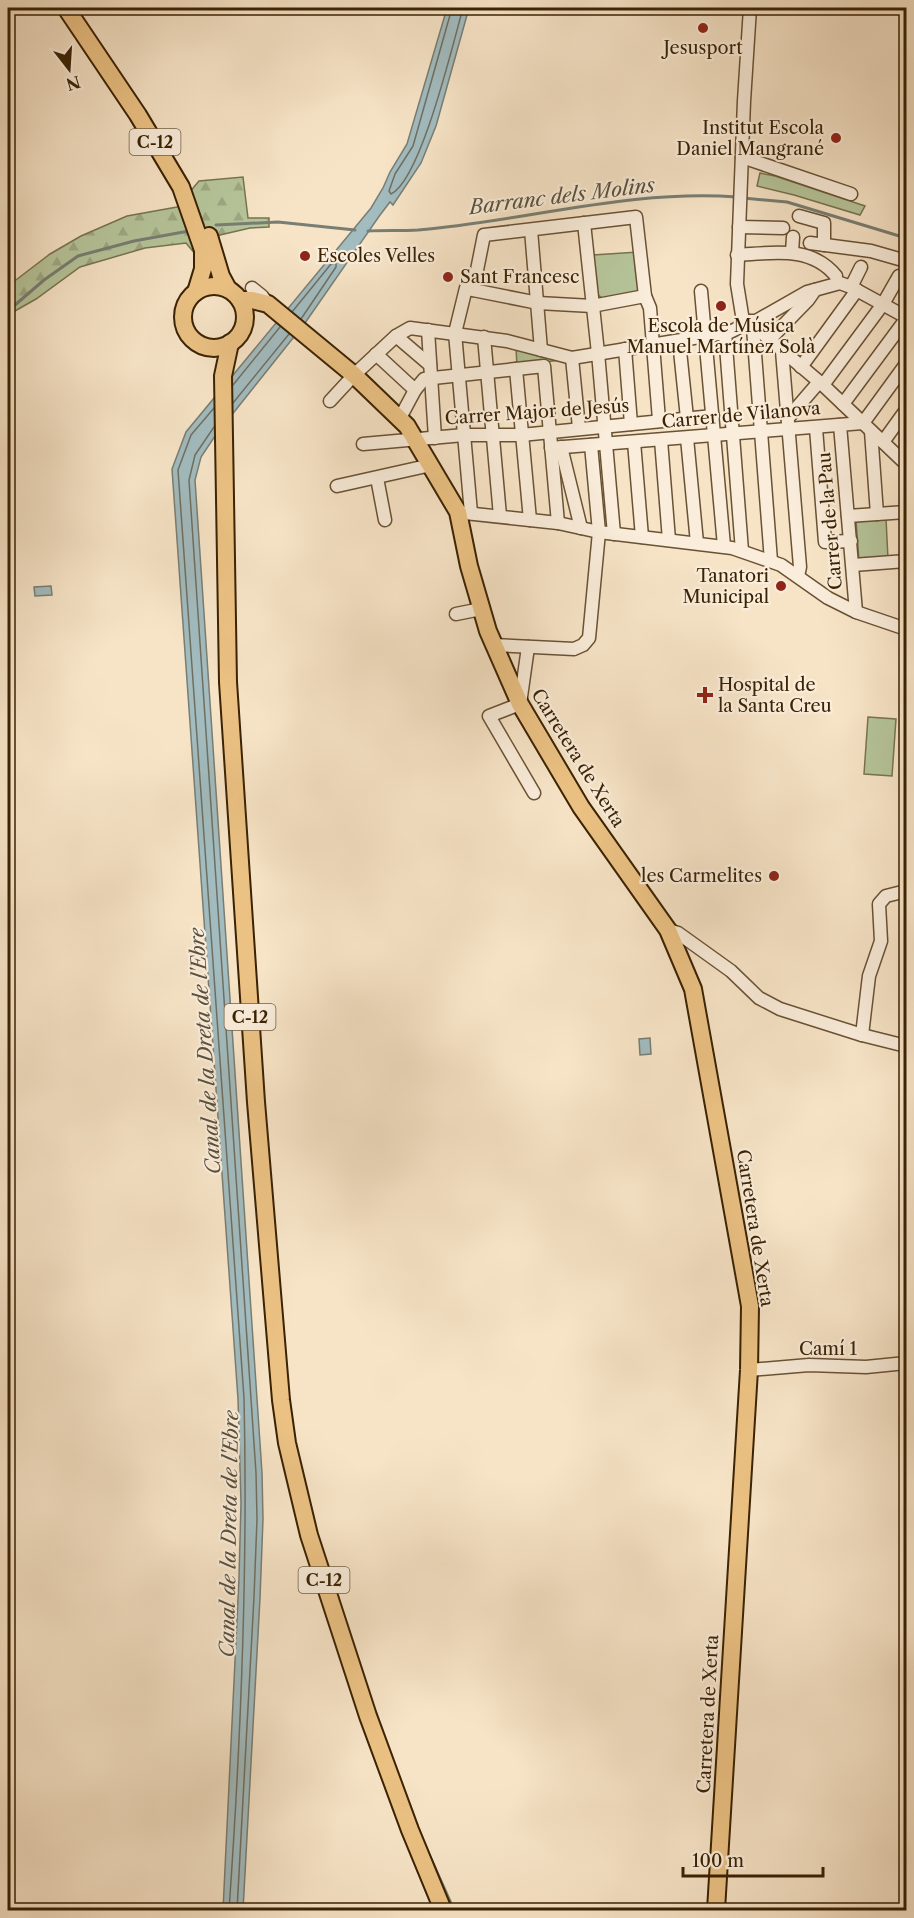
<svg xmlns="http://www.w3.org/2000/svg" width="914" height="1918" font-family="'Libre Caslon Text',serif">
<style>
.green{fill:#b6c59a;stroke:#78744e;stroke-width:1.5}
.forest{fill:url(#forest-firs);stroke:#78744e;stroke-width:1.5}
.water{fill:#a2bcc0;stroke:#787e74;stroke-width:1.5}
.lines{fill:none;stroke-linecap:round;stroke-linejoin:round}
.shore{stroke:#6e6f62;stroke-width:1.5}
.stream{stroke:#787e74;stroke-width:3}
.minor-casing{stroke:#695234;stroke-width:15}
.major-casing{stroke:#3a2203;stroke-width:20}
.minor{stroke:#faeddb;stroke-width:12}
.major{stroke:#ecc284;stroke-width:16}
.poi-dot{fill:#8f2418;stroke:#faeddb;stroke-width:2}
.labels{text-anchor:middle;stroke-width:4.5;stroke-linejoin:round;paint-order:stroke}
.shield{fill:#faeddb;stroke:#745f44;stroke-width:1.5}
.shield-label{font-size:16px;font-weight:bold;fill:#3a2203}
.poi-label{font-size:18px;fill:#3a2203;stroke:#faeddb;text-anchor:end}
.street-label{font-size:18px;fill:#3a2203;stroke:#faeddb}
.water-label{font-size:20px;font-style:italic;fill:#59503c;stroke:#faeddb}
</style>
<defs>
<pattern id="forest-firs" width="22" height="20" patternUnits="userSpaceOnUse" patternTransform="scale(1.5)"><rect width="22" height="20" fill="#b6c59a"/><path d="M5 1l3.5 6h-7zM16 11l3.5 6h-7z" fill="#9da983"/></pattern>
</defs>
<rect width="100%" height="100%" fill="#f7e4c7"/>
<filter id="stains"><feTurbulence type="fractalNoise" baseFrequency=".00333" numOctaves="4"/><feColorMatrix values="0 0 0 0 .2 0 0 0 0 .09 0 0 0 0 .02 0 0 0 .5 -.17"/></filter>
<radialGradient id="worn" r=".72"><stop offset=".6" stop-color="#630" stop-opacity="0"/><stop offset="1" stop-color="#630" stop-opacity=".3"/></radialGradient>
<g class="green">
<polygon points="760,173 775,176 865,206 860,215 794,195 757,186"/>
<polygon points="638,252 642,287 637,293 602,298 597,294 593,255"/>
<polygon points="516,348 560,360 517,366"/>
<polygon points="886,518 888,559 859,561 856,520"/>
<polygon points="868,717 896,719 892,776 864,774"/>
<polygon points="906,728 906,798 900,798"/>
</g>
<polygon class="forest" points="243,177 248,218 269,218 269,227 250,228 220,235 196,255 186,243 145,248 80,267 36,299 8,315 8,286 50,254 81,236 127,216 177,207 199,181"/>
<g class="water">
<polygon points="447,8 469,8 436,126 421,163 393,205 390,202 380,215 305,323 215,436 201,457 195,480 262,1473 263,1519 260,1598 243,1910 223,1910 239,1578 241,1503 238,1399 172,469 186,432 371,208 383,188 390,172 407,144"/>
<polygon points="51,586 52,595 35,596 34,587"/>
<polygon points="650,1038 651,1054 640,1055 639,1039"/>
</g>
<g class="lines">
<g class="shore">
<path d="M452 8 413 146 395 174 389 191 391 194C421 180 453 43 463 8"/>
<polyline points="292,312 331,264 336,263 336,267 301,319"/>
<polyline points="233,385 280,327"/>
<polyline points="233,403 289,334"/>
<path d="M214 408 191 435 178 470 244 1398C248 1569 241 1740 229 1910"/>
<polyline points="214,427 195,455 189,480 256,1473 257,1519 254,1597 237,1910"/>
</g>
<g class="stream">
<polyline points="743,198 787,202 906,238"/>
<polyline points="216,225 278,222 355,230"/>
<path d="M368 231C384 230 401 231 418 230 525 221 629 189 737 197"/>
<polyline points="8,311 44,280 78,256 134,241 189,231"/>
<polyline points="423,1841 454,1910"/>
</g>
<defs>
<g id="minor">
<polyline points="742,157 851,194"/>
<polyline points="799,216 824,223 824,245"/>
<polyline points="584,223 598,353 614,534"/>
<polyline points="739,227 783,228"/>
<polyline points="531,230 541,350"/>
<polyline points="810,243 871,251 906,261"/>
<polyline points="792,252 793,237"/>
<path d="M737 255C772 253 811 245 836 276"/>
<polyline points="851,287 861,267"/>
<polyline points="252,288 262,296 268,304"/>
<polyline points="473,290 538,303 592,306 645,296"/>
<polyline points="701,291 724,546"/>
<polyline points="743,321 737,284 744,101 750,8"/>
<polyline points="749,325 762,333 823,385 906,464"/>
<polyline points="753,328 771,561"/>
<polyline points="428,330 435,438"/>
<polyline points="725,333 742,551"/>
<polyline points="396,336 430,365"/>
<polyline points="484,337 500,516"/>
<polyline points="769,340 808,300 815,290"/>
<polyline points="679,341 687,418"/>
<polyline points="625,349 631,424"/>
<polyline points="782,351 800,567 798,576"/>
<polyline points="376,354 415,390"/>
<polyline points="572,358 579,428"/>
<polyline points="801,367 857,290"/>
<polyline points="516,369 530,520"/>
<polyline points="823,385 883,304 899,276"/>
<polyline points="330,401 354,375 396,336 410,328 507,341 572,358 730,332 738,328 743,321 756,321 807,292 840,283 851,287 906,317"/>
<polyline points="843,404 906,319"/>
<polyline points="400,418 415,390 424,379 544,366 558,523"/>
<polyline points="788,418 819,382"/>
<polyline points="840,425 856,612"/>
<polyline points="816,428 825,542 851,541"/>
<polyline points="871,431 877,514"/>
<polyline points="687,438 697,543"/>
<polyline points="661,440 669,540"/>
<polyline points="634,442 642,537"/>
<polyline points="883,442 906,410"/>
<polyline points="363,444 464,435 521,435 713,416"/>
<polyline points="561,447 581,528"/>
<polyline points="551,448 863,423 906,364"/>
<polyline points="377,478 385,520"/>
<polyline points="337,486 431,465"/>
<polyline points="465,513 558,523 599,532 732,548 781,565 828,598 856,612 906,629"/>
<polyline points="471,513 455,333 466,288 473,290 484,235 636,217 645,296 650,308 659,420"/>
<polyline points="848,516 906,512"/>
<polyline points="853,565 906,561"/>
<polyline points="456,614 481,609"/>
<polyline points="493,645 574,649 583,645 589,638 599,532 591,445"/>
<polyline points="528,647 520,704 489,716 534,793"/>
<polyline points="668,930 678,933 731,971 759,998 780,1009 862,1035 906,1046"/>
<polyline points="862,1035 869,976 881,941 879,904 886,896 906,891"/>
<polyline points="749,1370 809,1365 866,1367 906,1363"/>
</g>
<g id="major">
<polyline points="66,8 138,115 181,187 203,250 203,269 196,292"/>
<polyline points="209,236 221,276 228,289"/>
<circle cx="214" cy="317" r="31"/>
<polyline points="240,300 252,300 268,304 354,375 407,426 458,512 469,566 488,631 520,704 581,807 668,930 693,989 750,1306 749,1370 716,1910"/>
<polyline points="230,343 223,376 228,682 256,1102 281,1400 287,1443 309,1535 368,1716 410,1830 443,1910"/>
</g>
</defs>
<use href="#minor" class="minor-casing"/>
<use href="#major" class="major-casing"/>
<use href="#minor" class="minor"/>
<use href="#major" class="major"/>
</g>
<g class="poi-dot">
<circle cx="703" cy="28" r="6"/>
<circle cx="836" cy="138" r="6"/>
<circle cx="305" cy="256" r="6"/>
<circle cx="448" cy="277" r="6"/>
<circle cx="721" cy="306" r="6"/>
<circle cx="781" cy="586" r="6"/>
<path d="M702 686h6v6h6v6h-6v6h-6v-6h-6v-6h6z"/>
<circle cx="774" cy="876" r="6"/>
</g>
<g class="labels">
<g class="shield">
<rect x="129.5" y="129" width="51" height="26" rx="4.5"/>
<rect x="224.5" y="1004" width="51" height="26" rx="4.5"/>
<rect x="298.5" y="1567" width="51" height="26" rx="4.5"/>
</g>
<g class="shield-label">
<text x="155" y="148">C-12</text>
<text x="250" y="1023">C-12</text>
<text x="324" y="1586">C-12</text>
</g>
<g class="poi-label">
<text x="703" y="54" text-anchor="middle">Jesusport</text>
<text x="824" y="134">Institut Escola<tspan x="824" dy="21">Daniel Mangrané</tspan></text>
<text x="317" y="262" text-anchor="start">Escoles Velles</text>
<text x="460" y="283" text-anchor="start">Sant Francesc</text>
<text x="721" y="332" text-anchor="middle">Escola de Música<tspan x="721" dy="21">Manuel Martínez Solà</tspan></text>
<text x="769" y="582">Tanatori<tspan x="769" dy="21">Municipal</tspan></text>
<text x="718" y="691" text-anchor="start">Hospital de<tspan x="718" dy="21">la Santa Creu</tspan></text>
<text x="762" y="882">les Carmelites</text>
</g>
<g class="street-label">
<text transform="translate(537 412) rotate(-4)" y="6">Carrer Major de Jesús</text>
<text transform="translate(741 415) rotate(-5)" y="6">Carrer de Vilanova</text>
<text transform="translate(830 521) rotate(-95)" y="6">Carrer de la Pau</text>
<text transform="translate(578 758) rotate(58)" y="6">Carretera de Xerta</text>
<text transform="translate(755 1228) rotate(81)" y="6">Carretera de Xerta</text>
<text x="828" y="1355">Camí 1</text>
<text transform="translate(708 1714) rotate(-87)" y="6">Carretera de Xerta</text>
</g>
<g class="water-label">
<text transform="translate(562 196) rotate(-7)" y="7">Barranc dels Molins</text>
<text transform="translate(205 1051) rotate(-94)" y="7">Canal de la Dreta de l'Ebre</text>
<text transform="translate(229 1534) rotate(-89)" y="7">Canal de la Dreta de l'Ebre</text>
</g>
</g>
<rect width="914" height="1918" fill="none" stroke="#f7e4c7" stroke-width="30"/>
<rect x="9" y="9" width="896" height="1900" fill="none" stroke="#3a2203" stroke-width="3"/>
<rect x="15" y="15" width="884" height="1888" fill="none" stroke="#3a2203" stroke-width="1.5"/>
<g transform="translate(69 69) rotate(163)" stroke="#faeddb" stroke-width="4.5" paint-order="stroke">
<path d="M0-4.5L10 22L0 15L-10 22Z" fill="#3a2203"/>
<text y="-9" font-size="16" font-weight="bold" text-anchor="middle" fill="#3a2203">N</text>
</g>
<path d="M683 1867v9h140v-9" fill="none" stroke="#3a2203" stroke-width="3"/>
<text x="692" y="1867" font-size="18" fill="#3a2203" stroke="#faeddb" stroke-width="4.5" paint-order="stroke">100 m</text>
<rect width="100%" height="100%" filter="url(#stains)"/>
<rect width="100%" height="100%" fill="url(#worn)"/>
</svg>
